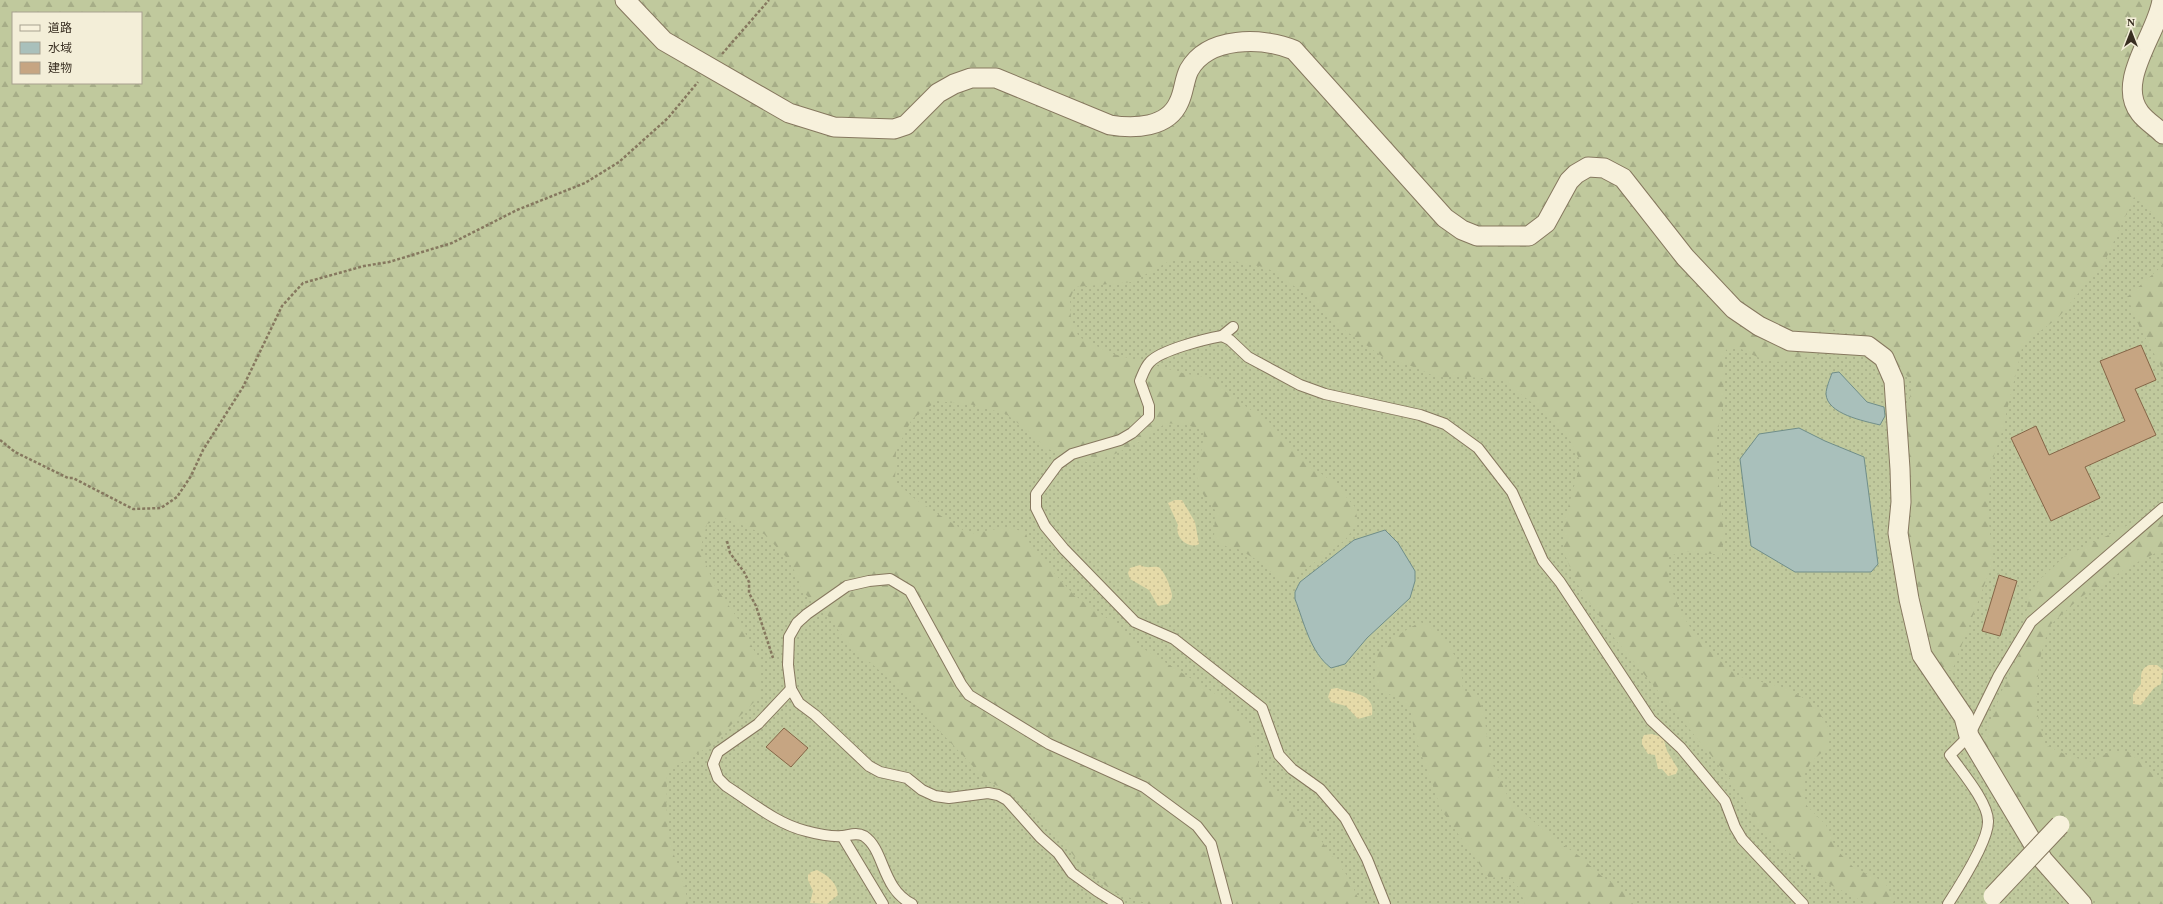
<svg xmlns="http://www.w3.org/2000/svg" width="2163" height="904" font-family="'Times New Roman','Noto Sans JP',serif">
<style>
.grass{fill:url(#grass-dots)}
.forest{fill:url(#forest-firs);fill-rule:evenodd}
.sand{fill:url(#sand-dots)}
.water{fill:#a9c0bb;stroke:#708e89}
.building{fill:#c6a582;stroke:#846547}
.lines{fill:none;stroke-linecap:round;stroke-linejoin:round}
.service-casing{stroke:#86785f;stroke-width:12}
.minor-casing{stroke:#86785f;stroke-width:21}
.path{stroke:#86785f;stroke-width:2.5;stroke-dasharray:3 2;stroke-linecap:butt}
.service{stroke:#f7f1dc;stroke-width:10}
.minor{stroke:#f7f1dc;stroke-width:19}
.minor-bridge-casing{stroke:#86785f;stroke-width:21;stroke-linecap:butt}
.minor-bridge{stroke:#f7f1dc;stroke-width:19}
</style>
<defs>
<pattern id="grass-dots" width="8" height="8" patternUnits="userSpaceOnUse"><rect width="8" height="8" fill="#c0c99d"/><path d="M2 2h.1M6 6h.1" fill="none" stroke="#a6ad87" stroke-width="1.8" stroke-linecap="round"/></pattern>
<pattern id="forest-firs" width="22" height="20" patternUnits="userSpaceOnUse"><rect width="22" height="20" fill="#c0c99d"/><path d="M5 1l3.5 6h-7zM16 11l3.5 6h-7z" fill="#a6ad87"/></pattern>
<pattern id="sand-dots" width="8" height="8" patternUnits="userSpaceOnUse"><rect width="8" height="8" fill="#e5daa8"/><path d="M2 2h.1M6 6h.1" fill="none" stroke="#c5bb90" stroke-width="1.8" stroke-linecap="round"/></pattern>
</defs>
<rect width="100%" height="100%" fill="#ebe4c9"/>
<polygon class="grass" points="2163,0 2163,904 592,904 607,488 839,297"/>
<g class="forest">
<path d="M0 0H2163V226L2154 215 2134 197 2105 261 2058 318 2023 344 2001 435 1991 464 1988 513 1993 562 1952 671 1937 667 1926 645 1907 530 1904 447 1912 382 1884 348 1861 334 1830 329 1820 353C1806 358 1786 364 1770 361 1759 359 1746 351 1735 346L1726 350 1723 363 1724 401 1717 434V466L1724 535 1722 555 1683 551 1668 557 1669 584 1682 614 1698 640 1737 676 1786 688 1815 705 1828 727 1827 748 1811 762 1803 777 1805 804 1826 825 1836 849 1854 868 1885 882 1894 901 1892 904H1868L1827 883 1755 826 1747 804 1728 776 1615 639 1576 582 1563 550V525L1581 462 1567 435 1535 405 1502 380 1469 377H1436L1414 367 1383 357 1333 322 1306 294 1267 268 1249 264 1209 259H1173L1132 282 1075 287 1070 299 1071 321 1079 337 1110 353 1183 373 1212 379 1233 398 1269 422 1308 464 1334 483 1355 507 1358 523 1345 540 1292 579 1278 580 1264 564 1238 549 1229 548 1214 539 1215 510C1184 474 1202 470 1204 430L1186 425 1166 423 1141 441 1115 454 1090 463 1056 453 1045 447 1032 434 1006 414 974 405 937 401 912 419 896 451 895 481 915 499 969 534 1002 528 1025 531 1031 547 1074 595 1115 624 1136 644 1222 698 1247 720 1255 740 1259 767 1262 776 1306 820 1348 877 1361 904H1148L1116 893 1087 872 1057 835 1017 797 985 779 899 688 871 663 852 651 831 619 802 591 797 575 786 557 764 534 724 518 707 524 700 550 715 586 738 619 760 662 759 697 710 746 667 771C667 794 665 819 670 842 676 863 685 882 688 904H0ZM13 13H141V83H13Z"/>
<polygon points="2163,262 2163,370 2140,328 2127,297 2161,267"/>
<polygon points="2163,508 2163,549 2127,568 2081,597 2049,626 2039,662 2036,708 2045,745 2071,757 2094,762 2108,752 2128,751 2163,784 2163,904 2100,904 2067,879 2050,855 1982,743 2003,688 2021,650 2029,594 2042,577 2064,557"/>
<polygon points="1420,622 1432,627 1445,640 1461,666 1463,690 1476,695 1484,713 1490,759 1510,801 1554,839 1578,855 1604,878 1621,888 1633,904 1525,904 1519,888 1508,876 1489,878 1442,811 1415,737 1411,712 1399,699 1385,692 1374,681 1378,652 1391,639"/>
</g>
<g class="sand">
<path d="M1175 500H1182L1195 522 1199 544C1188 550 1174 537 1178 525L1168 503Z"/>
<path d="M1140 565C1147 569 1152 566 1158 567 1164 569 1172 590 1172 596 1172 599 1170 601 1168 604L1158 606 1149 590 1130 579 1128 573 1130 568Z"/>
<path d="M2149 665H2157L2163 670 2161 684 2154 688 2141 705 2133 704V694L2141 684C2141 675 2140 669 2149 665Z"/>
<path d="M1337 688C1351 693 1376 693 1372 715L1358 719 1346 706 1331 702 1328 697 1331 689Z"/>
<polygon points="1652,734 1659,736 1664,740 1667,751 1678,769 1676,774 1668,776 1662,769 1658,769 1655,755 1648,754 1642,744 1642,739 1644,735"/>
<path d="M817 870C828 876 837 882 838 895L827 904 810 903 813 891 808 880V875L811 872Z"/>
</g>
<g class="water">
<path d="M1839 372 1867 402 1884 407 1885 416 1880 425C1864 421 1827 414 1826 394 1826 388 1830 379 1832 373Z"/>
<polygon points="1799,428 1825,441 1864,457 1878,564 1871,572 1795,572 1751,546 1740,459 1759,434"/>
<path d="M1385 530 1398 543 1415 571V581L1410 598 1367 638 1345 664 1331 668C1310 652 1304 622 1295 599V592L1300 582 1354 540Z"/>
</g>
<g class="building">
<polygon points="2141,345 2156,380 2135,389 2156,435 2085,467 2100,498 2051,521 2011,438 2036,426 2049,455 2125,421 2100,361"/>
<polygon points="1999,575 2017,581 2000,636 1982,631"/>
<polygon points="784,728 808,748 791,767 766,747"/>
</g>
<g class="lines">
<defs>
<g id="service">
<polyline points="1222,336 1233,327"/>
<path d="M791 689 758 724 718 752 713 764 718 778 726 786C751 802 777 824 806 831 817 834 832 837 843 836 850 835 857 832 864 836 885 850 881 888 912 904"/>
<polyline points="842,836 883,904"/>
<polyline points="1118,904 1097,891 1072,873 1058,853 1040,837 1007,800 998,795 988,793 949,798 935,796 922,790 907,778 880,772 869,766 815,715 799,703 791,689 788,665 789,637 797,623 807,614 847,586 869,581 890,579 910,591 961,684 969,695 1049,744 1144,787 1197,826 1211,844 1227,904"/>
<path d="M1385 904 1367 859 1345 818 1320 789 1292 769 1279 755 1262 708 1174 639 1135 622 1064 549 1045 526 1036 508V494L1058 464 1072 454 1120 440 1132 433 1149 417V406L1140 381C1143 374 1145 367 1150 362 1161 350 1205 339 1222 336L1230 340 1248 357 1300 385 1325 394 1420 415 1445 424 1478 448 1512 492 1543 561 1560 582 1651 720 1681 748 1725 801 1735 827 1742 839 1803 904"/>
<path d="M1948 904C1959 887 1989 840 1988 821 1988 802 1961 771 1950 755L1969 736 1999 675 2031 622 2163 508"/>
</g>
<g id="minor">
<path d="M625 0 664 41 789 113 834 127 894 129 906 125 938 93 954 84 971 78H996L1110 125C1134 129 1168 128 1179 102 1184 92 1184 80 1189 70 1208 36 1262 37 1294 50L1445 218 1462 230 1477 236H1529L1546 223 1569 181 1576 174 1588 167 1604 168 1623 178 1685 257 1734 309 1759 326 1790 341 1868 346 1884 358 1894 381 1900 469 1901 502 1898 533 1909 599 1922 655 1964 717 1969 736 2043 860 2082 904"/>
<path d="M2162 0C2158 33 2115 81 2140 113 2146 121 2156 127 2163 134"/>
</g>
</defs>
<use href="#service" class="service-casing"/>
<use href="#minor" class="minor-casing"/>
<g class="path">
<polyline points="722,54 769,0"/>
<polyline points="0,440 15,452 68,478 73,478 133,509 161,508 177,497 191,476 203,450 243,387 282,306 303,283 364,266 389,262 452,243 517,210 585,183 619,162 668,118 698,82"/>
<polyline points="727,541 730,553 744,572 749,582 749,593 756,606 773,658"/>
</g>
<use href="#service" class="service"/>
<use href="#minor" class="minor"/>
<defs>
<polyline id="minor-bridge" points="1993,896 2060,825"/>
</defs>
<use href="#minor-bridge" class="minor-bridge-casing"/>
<use href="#minor-bridge" class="minor-bridge"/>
</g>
<rect x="12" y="12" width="130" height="72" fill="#f3eed8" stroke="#a8a18f"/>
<rect x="20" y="25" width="20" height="6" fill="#f7f1dc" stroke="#a8a18f"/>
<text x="48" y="32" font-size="12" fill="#382e21">道路</text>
<rect x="20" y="42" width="20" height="12" fill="#a9c0bb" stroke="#a8a18f"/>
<text x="48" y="52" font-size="12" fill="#382e21">水域</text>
<rect x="20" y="62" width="20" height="12" fill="#c6a582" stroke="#a8a18f"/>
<text x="48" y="72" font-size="12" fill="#382e21">建物</text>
<g transform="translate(2131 32)" stroke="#f3eed8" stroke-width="3" paint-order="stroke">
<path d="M0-3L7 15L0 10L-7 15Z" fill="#382e21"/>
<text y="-6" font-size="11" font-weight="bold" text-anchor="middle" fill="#382e21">N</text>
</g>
</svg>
